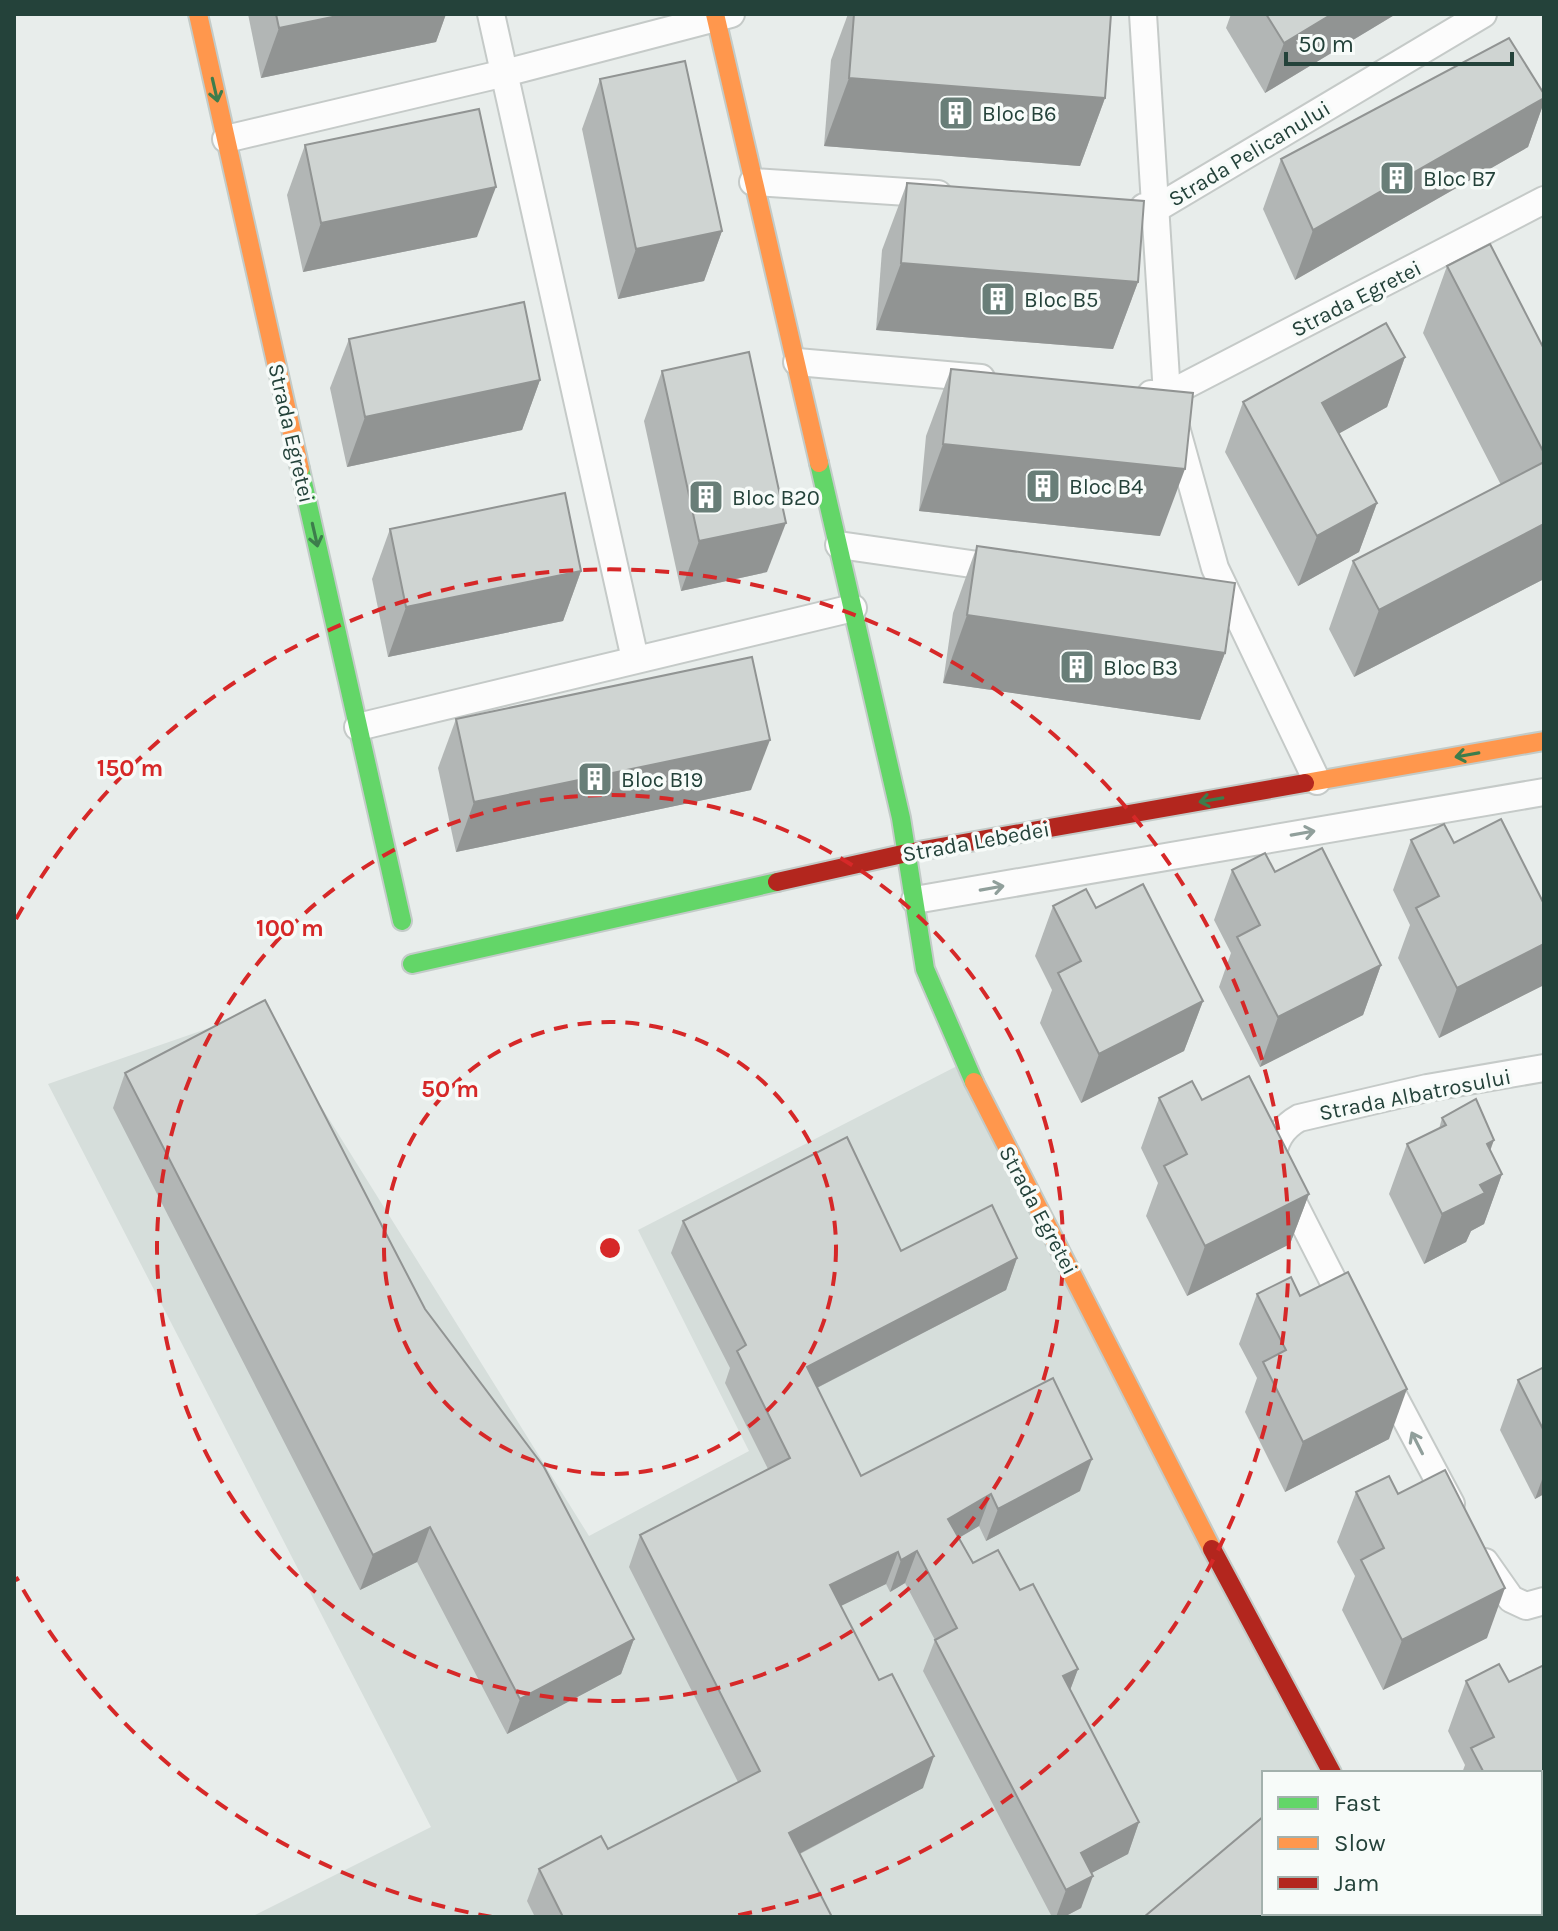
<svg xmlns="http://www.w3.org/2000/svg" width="1558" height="1931" font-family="Karla,sans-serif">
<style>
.built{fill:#d6dedb}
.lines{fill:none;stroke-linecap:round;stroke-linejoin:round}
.street-casing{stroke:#c5cac8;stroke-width:30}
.fast-casing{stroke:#c3cbc8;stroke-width:22}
.slow-casing{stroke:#c3cbc8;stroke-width:22}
.jam-casing{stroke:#c3cbc8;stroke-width:22}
.street{stroke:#fcfcfc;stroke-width:26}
.fast{stroke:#63d668;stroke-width:18}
.slow{stroke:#ff974d;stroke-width:18}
.jam{stroke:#b3261e;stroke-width:18}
.wall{fill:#b2b6b5}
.shaded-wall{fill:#919493}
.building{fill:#cfd4d2;stroke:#919493;stroke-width:2}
.oneway{stroke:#3d7d4c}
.oneway2{stroke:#909f9b}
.ring{fill:none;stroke:#d62828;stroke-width:4;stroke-dasharray:14 10}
.labels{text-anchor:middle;stroke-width:7;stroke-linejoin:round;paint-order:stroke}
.poi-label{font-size:22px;fill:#24423a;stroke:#f7fbf9;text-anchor:start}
.street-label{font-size:22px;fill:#24423a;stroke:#f7fbf9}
.centre{fill:#d62828;stroke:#f7fbf9;stroke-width:4}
.ring-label{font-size:24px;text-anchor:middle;font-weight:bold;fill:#d62828;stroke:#f7fbf9;stroke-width:7;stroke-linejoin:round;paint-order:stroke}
</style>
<rect width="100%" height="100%" fill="#e8edeb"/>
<polygon class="built" points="261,1010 589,1536 749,1451 638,1230 957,1066 1337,1773 1264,1773 1264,1913 1412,1913 1414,1917 251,1917 431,1827 48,1084"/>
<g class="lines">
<defs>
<g id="street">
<polyline points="491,14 635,659"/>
<polyline points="1143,14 1167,395 1215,568 1317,781"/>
<polyline points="226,139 505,73 731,14"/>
<polyline points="753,182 938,194"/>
<polyline points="1144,207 1157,208 1483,14"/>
<polyline points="797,362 981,378"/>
<polyline points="1151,394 1167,395 1544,200"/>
<polyline points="839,545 1006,569"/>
<polyline points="358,727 853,608"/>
<polyline points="915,900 1544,792"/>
<path d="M1348 1310 1272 1161C1274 1142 1281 1128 1299 1118L1427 1088 1544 1068"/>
<polyline points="1385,1380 1451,1504"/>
<polyline points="1485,1562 1511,1599 1526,1606 1544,1601"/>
<polyline points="1410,1913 1412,1917"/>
<polyline points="1438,1913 1446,1917"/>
</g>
<g id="fast">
<polyline points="819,463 901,818 925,969 974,1082"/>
<polyline points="300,469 402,921"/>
<polyline points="412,964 777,882"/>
</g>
<g id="slow">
<polyline points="198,14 300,469"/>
<polyline points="715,14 819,463"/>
<polyline points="1305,783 1544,741"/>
<polyline points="974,1082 1212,1549"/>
</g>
<g id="jam">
<polyline points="777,882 907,853 1305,783"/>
<polyline points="1212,1549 1332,1773"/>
</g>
</defs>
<use href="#street" class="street-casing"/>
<use href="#fast" class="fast-casing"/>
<use href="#slow" class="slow-casing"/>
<use href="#jam" class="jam-casing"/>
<use href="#street" class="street"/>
<use href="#fast" class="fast"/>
<use href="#slow" class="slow"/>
<use href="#jam" class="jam"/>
</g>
<g class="wall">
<polygon points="248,14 446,14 436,42 261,78"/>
<polygon points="848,14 1111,14 1105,98 1080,166 824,146 831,60"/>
<polygon points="1231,14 1396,14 1265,93 1226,28"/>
<polygon points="600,79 722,231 704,281 618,299 582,129"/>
<polygon points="1544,94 1544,102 1528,147 1295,280 1263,209 1281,159"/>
<polygon points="305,145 477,237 303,272 287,195"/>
<polygon points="907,183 1138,282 1113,349 876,330 882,250"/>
<polygon points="1447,266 1544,349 1544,579 1354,677 1329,629 1353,561 1501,485 1423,333"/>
<polygon points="349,339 540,380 522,430 347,467 330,388"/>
<polygon points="1405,357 1387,407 1339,433 1377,503 1359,552 1298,586 1225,452 1243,402"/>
<polygon points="951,369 1160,536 919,511 926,436"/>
<polygon points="662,371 767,572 681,591 644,421"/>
<polygon points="390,529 581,571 563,621 388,657 372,579"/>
<polygon points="977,546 1225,653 1200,720 943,683 953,613"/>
<polygon points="456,719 751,790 456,852 438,768"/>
<polygon points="1411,840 1454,843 1542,986 1439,1038 1398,958 1410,925 1393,890"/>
<polygon points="1232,870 1275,872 1381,965 1363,1015 1260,1067 1219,987 1231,953 1214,920"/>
<polygon points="1053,906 1096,908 1203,1001 1184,1051 1081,1103 1040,1023 1052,990 1035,956"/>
<polygon points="125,1073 425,1309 634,1639 621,1674 507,1734 417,1562 360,1590 113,1108"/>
<polygon points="1159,1098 1202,1100 1309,1194 1290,1244 1187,1296 1146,1216 1158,1183 1141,1148"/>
<polygon points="1442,1118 1490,1150 1502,1174 1484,1224 1471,1231 1466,1242 1424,1264 1389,1194 1407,1144 1439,1129"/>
<polygon points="683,1221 901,1251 1017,1258 1006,1290 817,1388 861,1476 1080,1491 986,1541 979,1526 959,1538 973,1563 1020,1590 1078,1669 1070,1690 1139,1822 1128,1854 1091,1873 1081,1908 1064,1917 1052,1917 923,1671 935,1640 905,1583 890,1592 886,1584 841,1606 923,1788 800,1854 832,1917 535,1917 527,1901 539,1869 608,1849 738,1782 629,1567 640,1535 768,1469 725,1383 730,1368 671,1253"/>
<polygon points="1257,1294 1300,1296 1389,1439 1285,1492 1245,1412 1257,1378 1239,1344"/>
<polygon points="1544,1367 1544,1494 1535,1499 1500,1430 1518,1380"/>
<polygon points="1356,1492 1398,1494 1487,1638 1383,1690 1342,1610 1355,1576 1337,1542"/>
<polygon points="1499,1664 1509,1682 1544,1665 1544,1853 1540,1855 1540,1773 1462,1773 1465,1765 1448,1731 1466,1681"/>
</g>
<g class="shaded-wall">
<polygon points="347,14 446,14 436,42 261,78 279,28"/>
<polygon points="1332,14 1396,14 1265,93 1284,43"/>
<polygon points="849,78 1105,98 1080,166 824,146"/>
<polygon points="1544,98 1544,102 1528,147 1295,280 1313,230"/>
<polygon points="496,187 477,237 303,272 321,223"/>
<polygon points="722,231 704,281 618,299 636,249"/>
<polygon points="901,263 1138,282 1113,349 876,330"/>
<polygon points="1405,357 1387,407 1304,453 1322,403"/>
<polygon points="540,380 522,430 347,467 365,417"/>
<polygon points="943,444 1185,469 1160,536 919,511"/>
<polygon points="1377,503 1359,552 1298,586 1317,536"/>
<polygon points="786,523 767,572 681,591 699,541"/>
<polygon points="1544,524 1544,579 1354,677 1379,610"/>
<polygon points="581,571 563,621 388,657 406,607"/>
<polygon points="967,615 1225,653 1200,720 943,683"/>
<polygon points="770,740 751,790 456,852 474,802"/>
<polygon points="1544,944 1544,980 1542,986 1439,1038 1457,988"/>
<polygon points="1381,965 1363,1015 1260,1067 1278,1017"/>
<polygon points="1203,1001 1184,1051 1081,1103 1099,1054"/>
<polygon points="1494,1140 1476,1190 1487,1144"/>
<polygon points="1502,1174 1484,1224 1471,1231 1466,1242 1424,1264 1442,1214 1480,1185"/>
<polygon points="1309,1194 1290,1244 1187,1296 1205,1246"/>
<polygon points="1017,1258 1006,1290 795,1399 807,1367"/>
<polygon points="1407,1389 1389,1439 1285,1492 1303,1442"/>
<polygon points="1092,1459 1080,1491 986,1541 998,1509"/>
<polygon points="1544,1474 1544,1494 1535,1499"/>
<polygon points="991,1494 979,1526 936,1551 948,1519"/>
<polygon points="430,1527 417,1562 360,1590 373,1555"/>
<polygon points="917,1551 905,1583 890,1592 901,1560"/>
<polygon points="898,1552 886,1584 818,1617 830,1585"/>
<polygon points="1505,1588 1487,1638 1383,1690 1402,1640"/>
<polygon points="634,1639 621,1674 507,1734 520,1699"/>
<polygon points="1078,1669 1066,1701 1063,1676"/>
<polygon points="934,1756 923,1788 778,1865 789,1833"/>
<polygon points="1544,1813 1544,1853 1540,1855 1540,1815"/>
<polygon points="1139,1822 1128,1854 1069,1885 1081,1853"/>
<polygon points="1093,1876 1081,1908 1064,1917 1056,1917 1066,1890"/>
</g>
<g class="building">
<polygon points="276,14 347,14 279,28"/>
<polygon points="854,14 1111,14 1105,98 849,78"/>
<polygon points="1266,14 1332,14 1284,43"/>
<polygon points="1509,38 1544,94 1544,98 1313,230 1281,159"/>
<polygon points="685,61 722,231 636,249 600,79"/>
<polygon points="479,109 496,187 321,223 305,145"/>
<polygon points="907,183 1144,201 1138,282 901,263"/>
<polygon points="1490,244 1544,349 1544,453 1447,266"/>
<polygon points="524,302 540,380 365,417 349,339"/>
<polygon points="1386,323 1405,357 1322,403 1377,503 1317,536 1243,402"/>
<polygon points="749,352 786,523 699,541 662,371"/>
<polygon points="951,369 1193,393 1185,469 943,444"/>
<polygon points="1544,462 1544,524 1379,610 1353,561"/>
<polygon points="565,493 581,571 406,607 390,529"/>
<polygon points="977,546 1235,583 1225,653 967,615"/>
<polygon points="752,657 770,740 474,802 456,719"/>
<polygon points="1501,819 1544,904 1544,944 1457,988 1416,908 1439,896 1411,840 1444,824 1454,843"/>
<polygon points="1322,848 1381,965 1278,1017 1237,937 1260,925 1232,870 1265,853 1275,872"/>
<polygon points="1143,884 1203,1001 1099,1054 1058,973 1081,961 1053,906 1086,889 1096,908"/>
<polygon points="265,1000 425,1309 544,1467 634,1639 520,1699 430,1527 373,1555 125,1073"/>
<polygon points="1249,1076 1309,1194 1205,1246 1164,1166 1187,1154 1159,1098 1192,1081 1202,1100"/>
<polygon points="1476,1099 1494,1140 1487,1144 1502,1174 1480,1185 1485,1193 1442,1214 1407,1144 1446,1125 1442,1118"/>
<polygon points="847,1137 901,1251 992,1205 1017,1258 807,1367 861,1476 1053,1378 1092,1459 998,1509 991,1494 948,1519 973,1563 998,1550 1020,1590 1033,1584 1078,1669 1063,1676 1139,1822 1081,1853 1093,1876 1066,1890 935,1640 957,1628 917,1551 901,1560 898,1552 830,1585 879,1680 892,1674 934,1756 789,1833 832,1917 563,1917 539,1869 601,1836 608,1849 760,1771 640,1535 790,1458 737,1351 746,1345 683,1221"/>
<polygon points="1348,1272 1407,1389 1303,1442 1263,1362 1286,1350 1257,1294 1291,1277 1300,1296"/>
<polygon points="1544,1367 1544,1431 1518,1380"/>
<polygon points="1445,1470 1505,1588 1402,1640 1361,1560 1384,1548 1356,1492 1389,1476 1398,1494"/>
<polygon points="1499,1664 1509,1682 1544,1665 1544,1813 1540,1815 1540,1773 1484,1773 1471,1748 1494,1737 1466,1681"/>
<polygon points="1264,1816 1264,1913 1350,1913 1353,1917 1144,1917"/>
</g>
<defs><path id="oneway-shaft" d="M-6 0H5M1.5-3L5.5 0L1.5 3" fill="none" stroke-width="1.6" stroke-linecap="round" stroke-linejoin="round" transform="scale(2)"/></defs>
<g class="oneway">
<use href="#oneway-shaft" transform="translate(215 90) rotate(77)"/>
<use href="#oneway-shaft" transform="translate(315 535) rotate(77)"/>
<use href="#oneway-shaft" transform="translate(1467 755) rotate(170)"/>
<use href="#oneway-shaft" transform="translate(1211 800) rotate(170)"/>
</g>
<g class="oneway2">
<use href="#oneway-shaft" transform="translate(1303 833) rotate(-10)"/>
<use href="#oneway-shaft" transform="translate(992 888) rotate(-10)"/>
<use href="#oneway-shaft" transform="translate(1417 1443) rotate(-117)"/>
</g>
<g class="ring">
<circle cx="610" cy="1248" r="226"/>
<circle cx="610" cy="1248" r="453"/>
<path d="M492 1917A679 679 0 0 1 16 1577M16 919A679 679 0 1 1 728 1917"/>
</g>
<defs>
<symbol id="building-square" viewBox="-11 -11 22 22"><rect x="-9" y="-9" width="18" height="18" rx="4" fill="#697e78" stroke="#f7fbf9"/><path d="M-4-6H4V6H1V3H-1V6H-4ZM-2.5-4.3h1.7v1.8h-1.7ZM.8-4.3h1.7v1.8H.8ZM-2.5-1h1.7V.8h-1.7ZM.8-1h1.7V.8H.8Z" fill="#fff"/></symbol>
</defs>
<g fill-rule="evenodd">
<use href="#building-square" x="936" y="93" width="40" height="40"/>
<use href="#building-square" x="1377" y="158" width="40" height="40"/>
<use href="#building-square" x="978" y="279" width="40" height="40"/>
<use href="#building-square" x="1023" y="466" width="40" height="40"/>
<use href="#building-square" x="686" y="477" width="40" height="40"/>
<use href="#building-square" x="1057" y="647" width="40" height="40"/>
<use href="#building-square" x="575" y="759" width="40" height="40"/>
</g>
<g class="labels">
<g class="poi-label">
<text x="982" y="121">Bloc B6</text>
<text x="1423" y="186">Bloc B7</text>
<text x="1024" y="307">Bloc B5</text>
<text x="1069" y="494">Bloc B4</text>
<text x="732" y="505">Bloc B20</text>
<text x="1103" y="675">Bloc B3</text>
<text x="621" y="787">Bloc B19</text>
</g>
<g class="street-label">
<text transform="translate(1249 153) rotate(-31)" y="8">Strada Pelicanului</text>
<text transform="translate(1356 298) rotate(-27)" y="8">Strada Egretei</text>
<text transform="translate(292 433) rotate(77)" y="8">Strada Egretei</text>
<text transform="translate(976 841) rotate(-10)" y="8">Strada Lebedei</text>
<text transform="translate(1415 1094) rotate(-11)" y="8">Strada Albatrosului</text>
<text transform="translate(1039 1210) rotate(62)" y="8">Strada Egretei</text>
</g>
</g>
<circle cx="610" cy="1248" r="12" class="centre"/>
<g class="ring-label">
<text x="130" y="776">150 m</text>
<text x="290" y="936">100 m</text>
<text x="450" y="1097">50 m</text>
</g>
<rect width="1558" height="1931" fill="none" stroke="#24423a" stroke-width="32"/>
<rect x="1262" y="1771" width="280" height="144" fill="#f7fbf9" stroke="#a3b1ad" stroke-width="2"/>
<rect x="1278" y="1797" width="40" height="12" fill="#63d668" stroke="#a3b1ad" stroke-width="2"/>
<text x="1334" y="1811" font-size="24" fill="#24423a">Fast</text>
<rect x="1278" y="1837" width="40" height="12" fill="#ff974d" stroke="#a3b1ad" stroke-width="2"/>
<text x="1334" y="1851" font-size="24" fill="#24423a">Slow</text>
<rect x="1278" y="1877" width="40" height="12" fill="#b3261e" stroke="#a3b1ad" stroke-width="2"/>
<text x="1334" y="1891" font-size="24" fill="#24423a">Jam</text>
<path d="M1286 52v12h226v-12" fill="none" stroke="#24423a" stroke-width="4"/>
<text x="1298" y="52" font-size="24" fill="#24423a" stroke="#f7fbf9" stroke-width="6" paint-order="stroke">50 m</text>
</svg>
